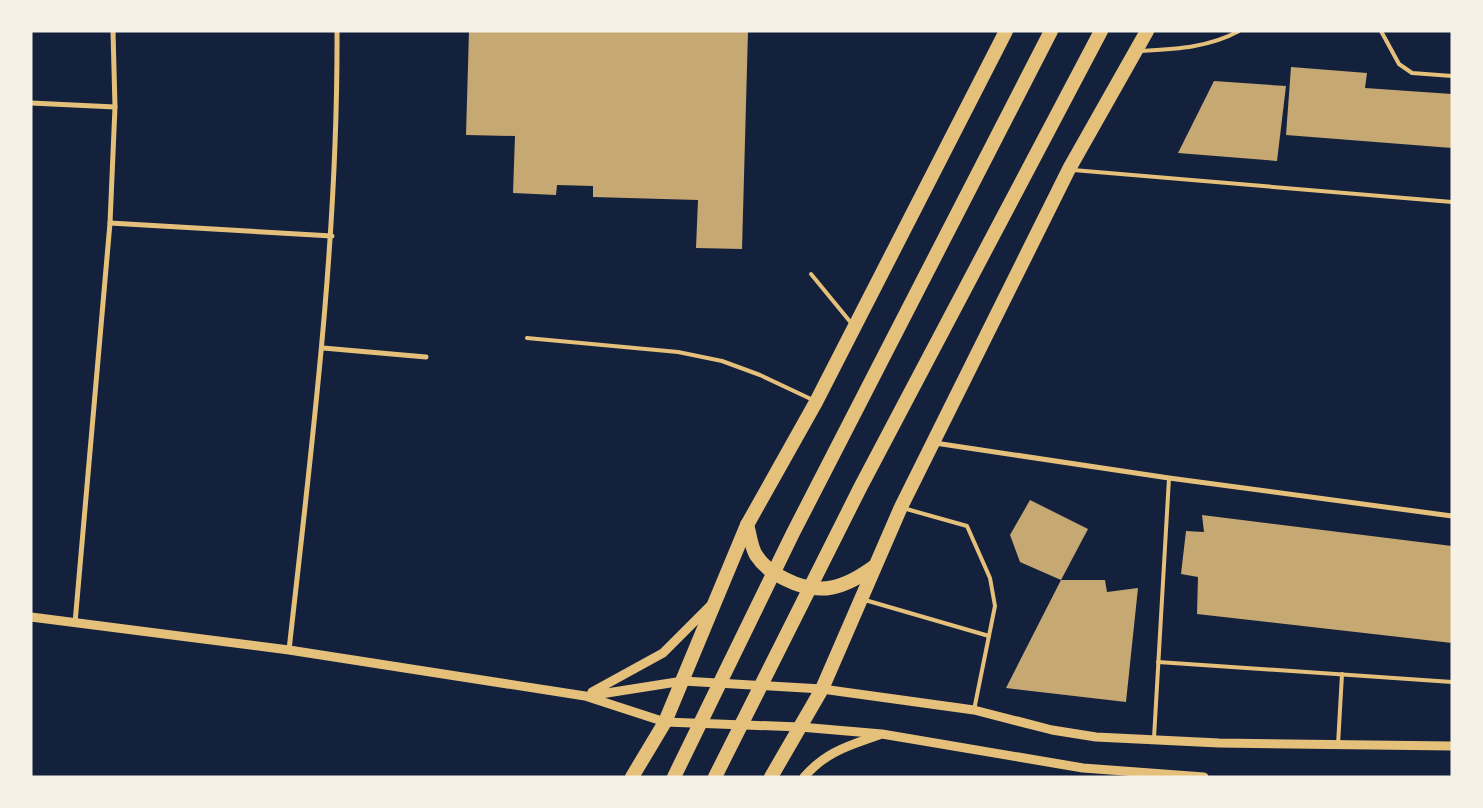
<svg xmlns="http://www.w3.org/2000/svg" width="1483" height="808" font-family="Cabin,sans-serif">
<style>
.building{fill:#c6a872}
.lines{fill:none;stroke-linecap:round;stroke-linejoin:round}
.service{stroke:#e5c07b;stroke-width:4}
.minor{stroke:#e5c07b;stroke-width:5}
.tertiary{stroke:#e5c07b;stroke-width:9}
.trunk{stroke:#e5c07b;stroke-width:14}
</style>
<rect width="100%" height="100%" fill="#14213d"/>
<g class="building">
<polygon points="469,31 748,31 742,249 696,248 698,200 593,197 593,186 557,185 556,195 513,193 515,136 466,135"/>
<polygon points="1291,67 1367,73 1365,88 1452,94 1452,148 1286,135"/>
<polygon points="1214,81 1286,86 1277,161 1178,153"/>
<polygon points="1030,500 1088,529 1061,580 1020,562 1010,535"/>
<polygon points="1202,515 1452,546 1452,643 1197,614 1198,577 1181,574 1186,531 1204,532"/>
<polygon points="1061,580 1105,580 1107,592 1138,588 1126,702 1006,688"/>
</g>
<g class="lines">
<g class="service">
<polyline points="1381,31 1399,64 1412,73 1452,76"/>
<path d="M1139 51C1174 49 1208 48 1239 31"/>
<polyline points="1073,170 1452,202"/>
<polyline points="811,274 852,324"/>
<polyline points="527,338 678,352 722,361 760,375 813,400"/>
<polyline points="903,508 967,526 990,578 995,606 974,710"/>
<polyline points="865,600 989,636"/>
<polyline points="1158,662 1452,682"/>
<polyline points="1154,738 1169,478"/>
<polyline points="1338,745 1342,674"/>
</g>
<g class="minor">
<polyline points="31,103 115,107"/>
<polyline points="110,223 332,236"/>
<polyline points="323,348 426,357"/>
<polyline points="935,443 1169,478 1452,516"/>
<polyline points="75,623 110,223 115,107 113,31"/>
<path d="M289 650C312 444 338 239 337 31"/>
</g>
<g class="tertiary">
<polyline points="31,617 289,650 585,696 665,722 800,727 882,734 1083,768 1204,777"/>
<polyline points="592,692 663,653 711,605"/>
<polyline points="588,696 683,681 822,689 974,710 1052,730 1096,737 1219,743 1452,746"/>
<path d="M804 777C827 751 848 746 879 735"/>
</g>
<g class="trunk">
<path d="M747 525C750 534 751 547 756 555 764 567 773 573 785 579 820 597 845 588 875 566"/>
<polyline points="632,777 665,722 747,525 816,402 1006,31"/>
<polyline points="674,777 793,533 1051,31"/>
<polyline points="715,777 860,488 1101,31"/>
<polyline points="771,777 822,689 901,507 1069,169 1147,31"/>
</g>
</g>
<rect width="1483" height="808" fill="none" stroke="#f6f1e7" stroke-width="65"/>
</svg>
